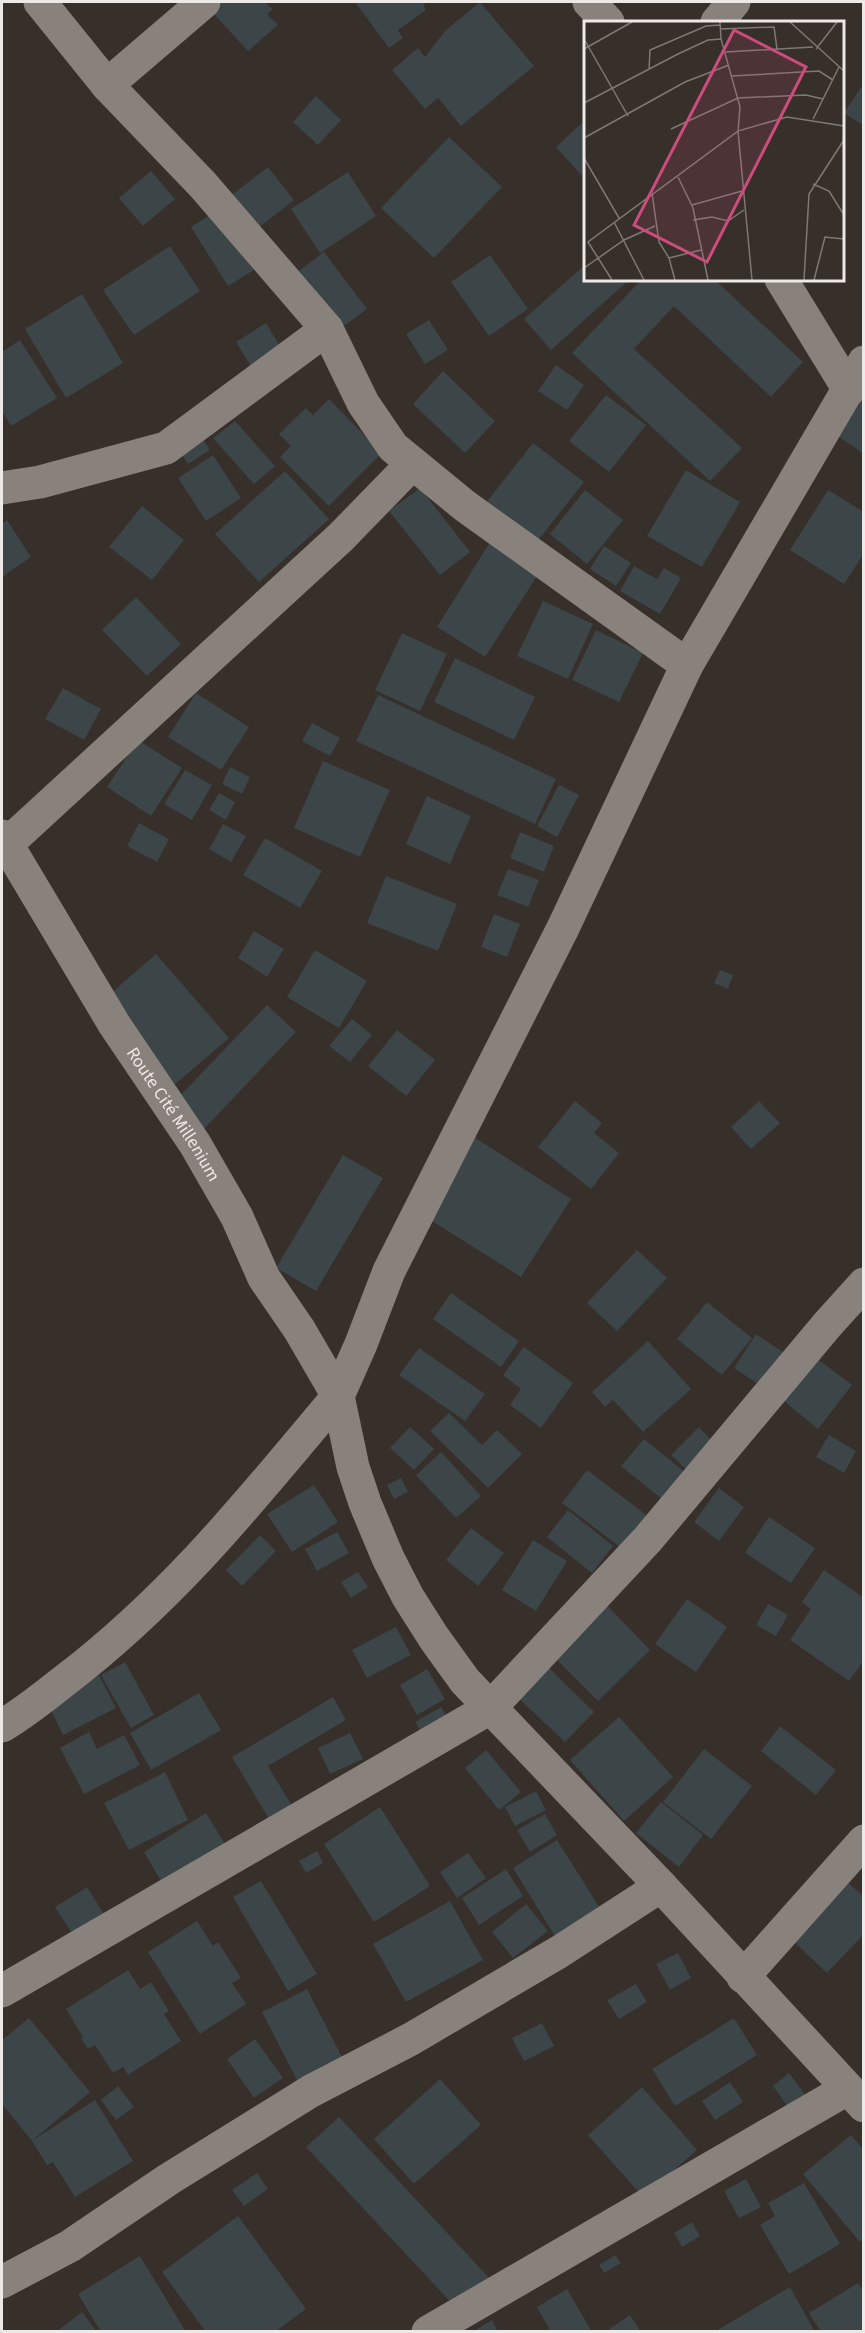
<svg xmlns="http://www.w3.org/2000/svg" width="865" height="2333" font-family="'Source Sans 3',sans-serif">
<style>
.building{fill:#3c4548}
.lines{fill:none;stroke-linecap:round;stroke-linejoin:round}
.minor{stroke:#89817b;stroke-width:33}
.labels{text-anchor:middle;stroke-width:4.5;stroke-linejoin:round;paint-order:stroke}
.street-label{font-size:18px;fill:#ede9e6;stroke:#2b2521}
.inset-road{fill:none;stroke:#7f7975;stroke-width:1.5}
.view{fill:#cd4c7e;fill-opacity:0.15;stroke:#cd4c7e;stroke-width:3}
.inset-edge{fill:none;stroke:#ede9e6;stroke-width:3}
</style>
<rect width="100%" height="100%" fill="#362f2a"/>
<g class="building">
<polygon points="222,2 265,2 273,9 267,14 278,25 248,51 211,11"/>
<polygon points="355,2 428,2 423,5 426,10 398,30 403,38 389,48"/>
<polygon points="480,2 534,66 461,126 438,98 425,109 392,70 418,48 425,57 445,31"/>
<polygon points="864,83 864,121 861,124 844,113"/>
<polygon points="316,96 341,120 318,145 293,122"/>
<polygon points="583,122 586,125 586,171 581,175 556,147"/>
<polygon points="449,137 502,187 434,258 381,208"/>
<polygon points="268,167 294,200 248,236 222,202"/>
<polygon points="151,171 175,199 143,226 119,198"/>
<polygon points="348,172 376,216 320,253 291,209"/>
<polygon points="218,210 254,270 228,286 191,227"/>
<polygon points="170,246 200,291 134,335 103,290"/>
<polygon points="324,252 367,309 337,331 295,274"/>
<polygon points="490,255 528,309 489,336 451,282"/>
<polygon points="586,264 586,279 630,279 551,350 524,319"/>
<polygon points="642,279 714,279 803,362 771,397 674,306 634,349 742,448 710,481 572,353"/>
<polygon points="82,294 123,363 66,398 25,329"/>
<polygon points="429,320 448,350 425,364 406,334"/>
<polygon points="266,323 282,350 252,368 236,342"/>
<polygon points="20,340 57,398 11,426 2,411 2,352"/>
<polygon points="556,365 584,385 567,410 538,391"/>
<polygon points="443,371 495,421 465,453 413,404"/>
<polygon points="606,395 646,425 609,472 569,441"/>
<polygon points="857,397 864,401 864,454 833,433"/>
<polygon points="329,399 382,453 329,506 280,457 291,446 279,434 306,408 313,415"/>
<polygon points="235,421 275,466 254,484 213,438"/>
<polygon points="199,433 210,450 188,464 177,447"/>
<polygon points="533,443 584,482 536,543 485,504"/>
<polygon points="213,455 241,498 206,521 178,478"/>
<polygon points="686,470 740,502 702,567 647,536"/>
<polygon points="285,471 329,519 259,582 215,534"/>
<polygon points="420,488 470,552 440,575 389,511"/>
<polygon points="585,490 623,520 587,564 550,534"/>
<polygon points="828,490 864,512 864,553 844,584 790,550"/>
<polygon points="142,506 184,540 152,580 109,547"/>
<polygon points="7,520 31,557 2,577 2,524"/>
<polygon points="490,542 539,573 485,657 437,627"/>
<polygon points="604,546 631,563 616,586 590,569"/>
<polygon points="634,566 657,579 664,568 681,578 660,614 620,591"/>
<polygon points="136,597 181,644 147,676 102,630"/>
<polygon points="543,601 593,624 568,679 517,656"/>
<polygon points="596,630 643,653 619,702 572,680"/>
<polygon points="402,633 447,654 420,711 375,690"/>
<polygon points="455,658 535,697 514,740 434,702"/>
<polygon points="63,688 101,709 84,740 45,719"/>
<polygon points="196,693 249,727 221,770 168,737"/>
<polygon points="378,695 556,779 535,824 356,741"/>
<polygon points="312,723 340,738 330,756 302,741"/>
<polygon points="138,740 182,768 151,816 107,787"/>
<polygon points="323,761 390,790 360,857 294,828"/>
<polygon points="230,767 250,777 242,794 222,784"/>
<polygon points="185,770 212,785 192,820 164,804"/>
<polygon points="559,785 579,795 557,837 537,826"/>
<polygon points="219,793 235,802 226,820 209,810"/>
<polygon points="427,796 471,816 450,864 406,844"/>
<polygon points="139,823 169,839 157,862 127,846"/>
<polygon points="223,824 246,836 231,862 209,849"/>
<polygon points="520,832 554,846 544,872 510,858"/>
<polygon points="265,838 322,871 300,908 243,875"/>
<polygon points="508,869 539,880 528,907 497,895"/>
<polygon points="386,876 457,904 438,951 367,923"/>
<polygon points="494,914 520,924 507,957 481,947"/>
<polygon points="254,931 284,949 267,977 238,958"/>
<polygon points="315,950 367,981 339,1028 287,997"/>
<polygon points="156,954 229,1038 174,1085 101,1002"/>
<polygon points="720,970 733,975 728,989 714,983"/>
<polygon points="267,1005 296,1032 204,1129 175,1101"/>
<polygon points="352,1019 372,1035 350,1062 329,1046"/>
<polygon points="397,1030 435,1060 406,1096 368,1066"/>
<polygon points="575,1101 602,1123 594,1133 619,1153 591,1189 538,1147"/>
<polygon points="759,1101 780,1123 751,1149 731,1127"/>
<polygon points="474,1137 571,1199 521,1277 424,1216"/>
<polygon points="343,1155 383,1178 316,1291 276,1268"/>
<polygon points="637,1250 667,1278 617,1331 587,1303"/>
<polygon points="451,1293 519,1341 501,1367 433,1319"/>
<polygon points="707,1302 752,1338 722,1375 677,1339"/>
<polygon points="756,1334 789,1356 767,1390 734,1368"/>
<polygon points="648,1341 691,1389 643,1432 613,1400 605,1407 592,1392"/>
<polygon points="524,1347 573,1383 541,1428 510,1405 521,1389 503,1375"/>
<polygon points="419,1348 485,1394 465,1421 399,1375"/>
<polygon points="811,1354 852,1385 818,1429 778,1396"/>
<polygon points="449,1413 482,1445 497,1430 522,1454 488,1488 430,1431"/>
<polygon points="410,1427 434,1449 414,1470 390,1448"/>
<polygon points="699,1427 718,1447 691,1474 671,1455"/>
<polygon points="829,1435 856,1451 844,1473 816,1457"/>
<polygon points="644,1439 691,1477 668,1504 621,1466"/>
<polygon points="441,1452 481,1496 456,1518 416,1475"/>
<polygon points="587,1470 653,1520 628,1553 562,1503"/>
<polygon points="401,1478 408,1492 394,1499 387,1485"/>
<polygon points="314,1485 338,1522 292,1552 267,1514"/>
<polygon points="719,1488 744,1507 719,1541 694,1522"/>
<polygon points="568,1510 613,1546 592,1573 547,1537"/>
<polygon points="769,1517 815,1548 791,1583 745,1553"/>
<polygon points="471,1528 504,1553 478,1586 446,1560"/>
<polygon points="337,1532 349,1553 317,1571 305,1549"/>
<polygon points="260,1535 276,1551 242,1586 226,1570"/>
<polygon points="533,1540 567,1561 536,1611 502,1590"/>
<polygon points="824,1570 864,1598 864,1660 849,1681 790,1640 811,1609 802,1602"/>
<polygon points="358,1572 368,1587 351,1598 341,1582"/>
<polygon points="687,1599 727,1627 696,1672 655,1644"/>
<polygon points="603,1601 650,1650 598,1701 550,1653"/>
<polygon points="768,1604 788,1615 776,1636 756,1625"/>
<polygon points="396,1627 411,1655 367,1678 352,1650"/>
<polygon points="125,1662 154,1715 131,1728 101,1675"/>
<polygon points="543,1662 594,1712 565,1742 513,1693"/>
<polygon points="427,1669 445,1699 417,1715 400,1685"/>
<polygon points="99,1675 116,1708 63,1735 47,1702"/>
<polygon points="199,1693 221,1730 151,1770 130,1733"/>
<polygon points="333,1697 346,1720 268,1766 292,1806 269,1819 232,1757"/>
<polygon points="441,1707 452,1726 427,1741 415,1722"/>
<polygon points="619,1717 673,1777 624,1821 570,1760"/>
<polygon points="780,1726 836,1770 816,1795 761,1751"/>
<polygon points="89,1732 97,1749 124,1735 140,1765 84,1794 60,1748"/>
<polygon points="350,1733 363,1759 330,1774 318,1748"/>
<polygon points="704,1749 752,1786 711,1839 663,1802"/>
<polygon points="486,1750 521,1792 499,1810 465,1768"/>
<polygon points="165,1772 188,1820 129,1850 104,1803"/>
<polygon points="536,1791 546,1810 515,1826 505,1807"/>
<polygon points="661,1802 703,1835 679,1867 636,1833"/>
<polygon points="380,1807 430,1886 374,1922 324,1844"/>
<polygon points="206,1813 230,1852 167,1891 144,1852"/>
<polygon points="545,1814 557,1835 530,1852 517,1830"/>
<polygon points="557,1840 603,1913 558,1941 513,1868"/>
<polygon points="317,1851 323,1863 306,1873 299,1861"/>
<polygon points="468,1853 486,1878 457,1898 440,1872"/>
<polygon points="506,1869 523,1896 479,1925 462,1898"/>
<polygon points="845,1880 864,1897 864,1934 827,1973 791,1939"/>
<polygon points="261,1881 317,1974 288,1991 233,1897"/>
<polygon points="87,1887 105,1916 74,1936 55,1907"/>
<polygon points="450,1901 483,1960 406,2002 373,1944"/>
<polygon points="526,1904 548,1931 513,1958 492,1932"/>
<polygon points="197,1921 213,1946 218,1942 241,1978 232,1983 246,2004 200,2034 148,1952"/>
<polygon points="678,1953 691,1978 670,1990 656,1964"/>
<polygon points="128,1970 140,1989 151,1982 169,2011 164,2014 181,2041 128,2075 123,2067 113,2073 95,2045 88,2049 81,2038 83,2037 66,2009"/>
<polygon points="636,1984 647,2002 619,2019 607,2000"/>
<polygon points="307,1989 344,2061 299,2084 262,2012"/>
<polygon points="29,2018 90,2092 32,2141 95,2100 133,2161 75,2197 53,2162 47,2165 32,2141 2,2104 2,2040"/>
<polygon points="734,2018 757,2055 675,2106 652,2069"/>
<polygon points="542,2023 554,2046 524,2061 512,2038"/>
<polygon points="255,2039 283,2078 254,2098 227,2059"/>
<polygon points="789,2073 810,2101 793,2114 773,2086"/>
<polygon points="440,2079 481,2125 414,2184 374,2139"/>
<polygon points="730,2082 743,2102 715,2120 702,2101"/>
<polygon points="118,2086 134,2107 116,2120 101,2100"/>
<polygon points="642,2087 697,2150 643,2197 588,2135"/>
<polygon points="339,2117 493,2282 460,2312 306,2147"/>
<polygon points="851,2135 864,2150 864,2239 860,2242 803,2174"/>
<polygon points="257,2173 268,2189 244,2206 232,2190"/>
<polygon points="746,2179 761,2207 739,2218 724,2191"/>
<polygon points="804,2183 840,2244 789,2274 760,2225 775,2216 768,2203"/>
<polygon points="238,2216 306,2309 275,2332 206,2332 162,2272"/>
<polygon points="692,2222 700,2236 682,2247 674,2233"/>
<polygon points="615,2255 621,2263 604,2273 599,2265"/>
<polygon points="140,2256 186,2332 101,2332 78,2294"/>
<polygon points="858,2283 864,2291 864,2332 821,2332 809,2313"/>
<polygon points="790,2287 815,2332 714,2332"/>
<polygon points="567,2289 592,2332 551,2332 537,2307"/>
<polygon points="82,2312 97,2332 56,2332"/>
<polygon points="630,2315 641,2332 605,2332"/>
<polygon points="492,2320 498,2332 472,2332"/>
</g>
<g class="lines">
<g class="minor">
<polyline points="40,2 107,85 203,185 327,329 363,403 393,447 465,506 687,665"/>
<polyline points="589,2 608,22"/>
<polyline points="717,22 734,2"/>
<polyline points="107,85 204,2"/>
<polyline points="781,279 849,390"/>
<polyline points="864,362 687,665 563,928 389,1271 361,1344 338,1396 353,1467 365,1503 388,1558 408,1597 434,1638 465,1681 661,1886 864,2106"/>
<polyline points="2,488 40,482 166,448 327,329"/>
<path id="s1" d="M2 836 114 1024 195 1144 237 1217 264 1278 299 1329 338 1396C252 1499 173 1598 64 1681 44 1697 24 1713 2 1726"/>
<polyline points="7,844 341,537 412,464"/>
<polyline points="743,1977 864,1841"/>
<polyline points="2,1991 490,1708 648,1539 827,1325 864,1284"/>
<polyline points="2,2282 70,2246 169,2179 311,2091 411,2039 559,1952 661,1886"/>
<polyline points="428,2332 847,2089"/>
</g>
</g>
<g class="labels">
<g class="street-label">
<text dy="6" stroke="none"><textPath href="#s1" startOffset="327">Route Cité Millenium</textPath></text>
</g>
</g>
<g transform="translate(584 21)">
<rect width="260" height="260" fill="#362f2a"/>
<path class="inset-road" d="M206 1 260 50M136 8 190 6 193 28M0 18 44 95M0 28 48 1M232 28 253 1M141 31 229 26M65 49 66 29 122 5 136 4M148 55 235 50 249 59M0 82 94 33 124 19 137 18M229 98 255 46M87 108 154 77 222 74 239 78M0 117 101 61 145 44M0 137 35 197M94 156 109 187 124 259M229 163 245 170 260 194M68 172 75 221 85 237 91 259M108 184 158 170M109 199 128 196 144 200 160 189M30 201 60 259M85 237 117 229M0 247 40 219 71 205M28 259 4 221 154 110 156 86 137 18 136 1M168 259 154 110 203 96 260 105M220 259 225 173 260 119M230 259 241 216 260 218"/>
<path class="view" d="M150 9 222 46 123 241 50 204Z"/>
<rect width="260" height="260" class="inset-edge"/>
</g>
<rect width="865" height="2333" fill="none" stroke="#ede9e6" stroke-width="6"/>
</svg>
